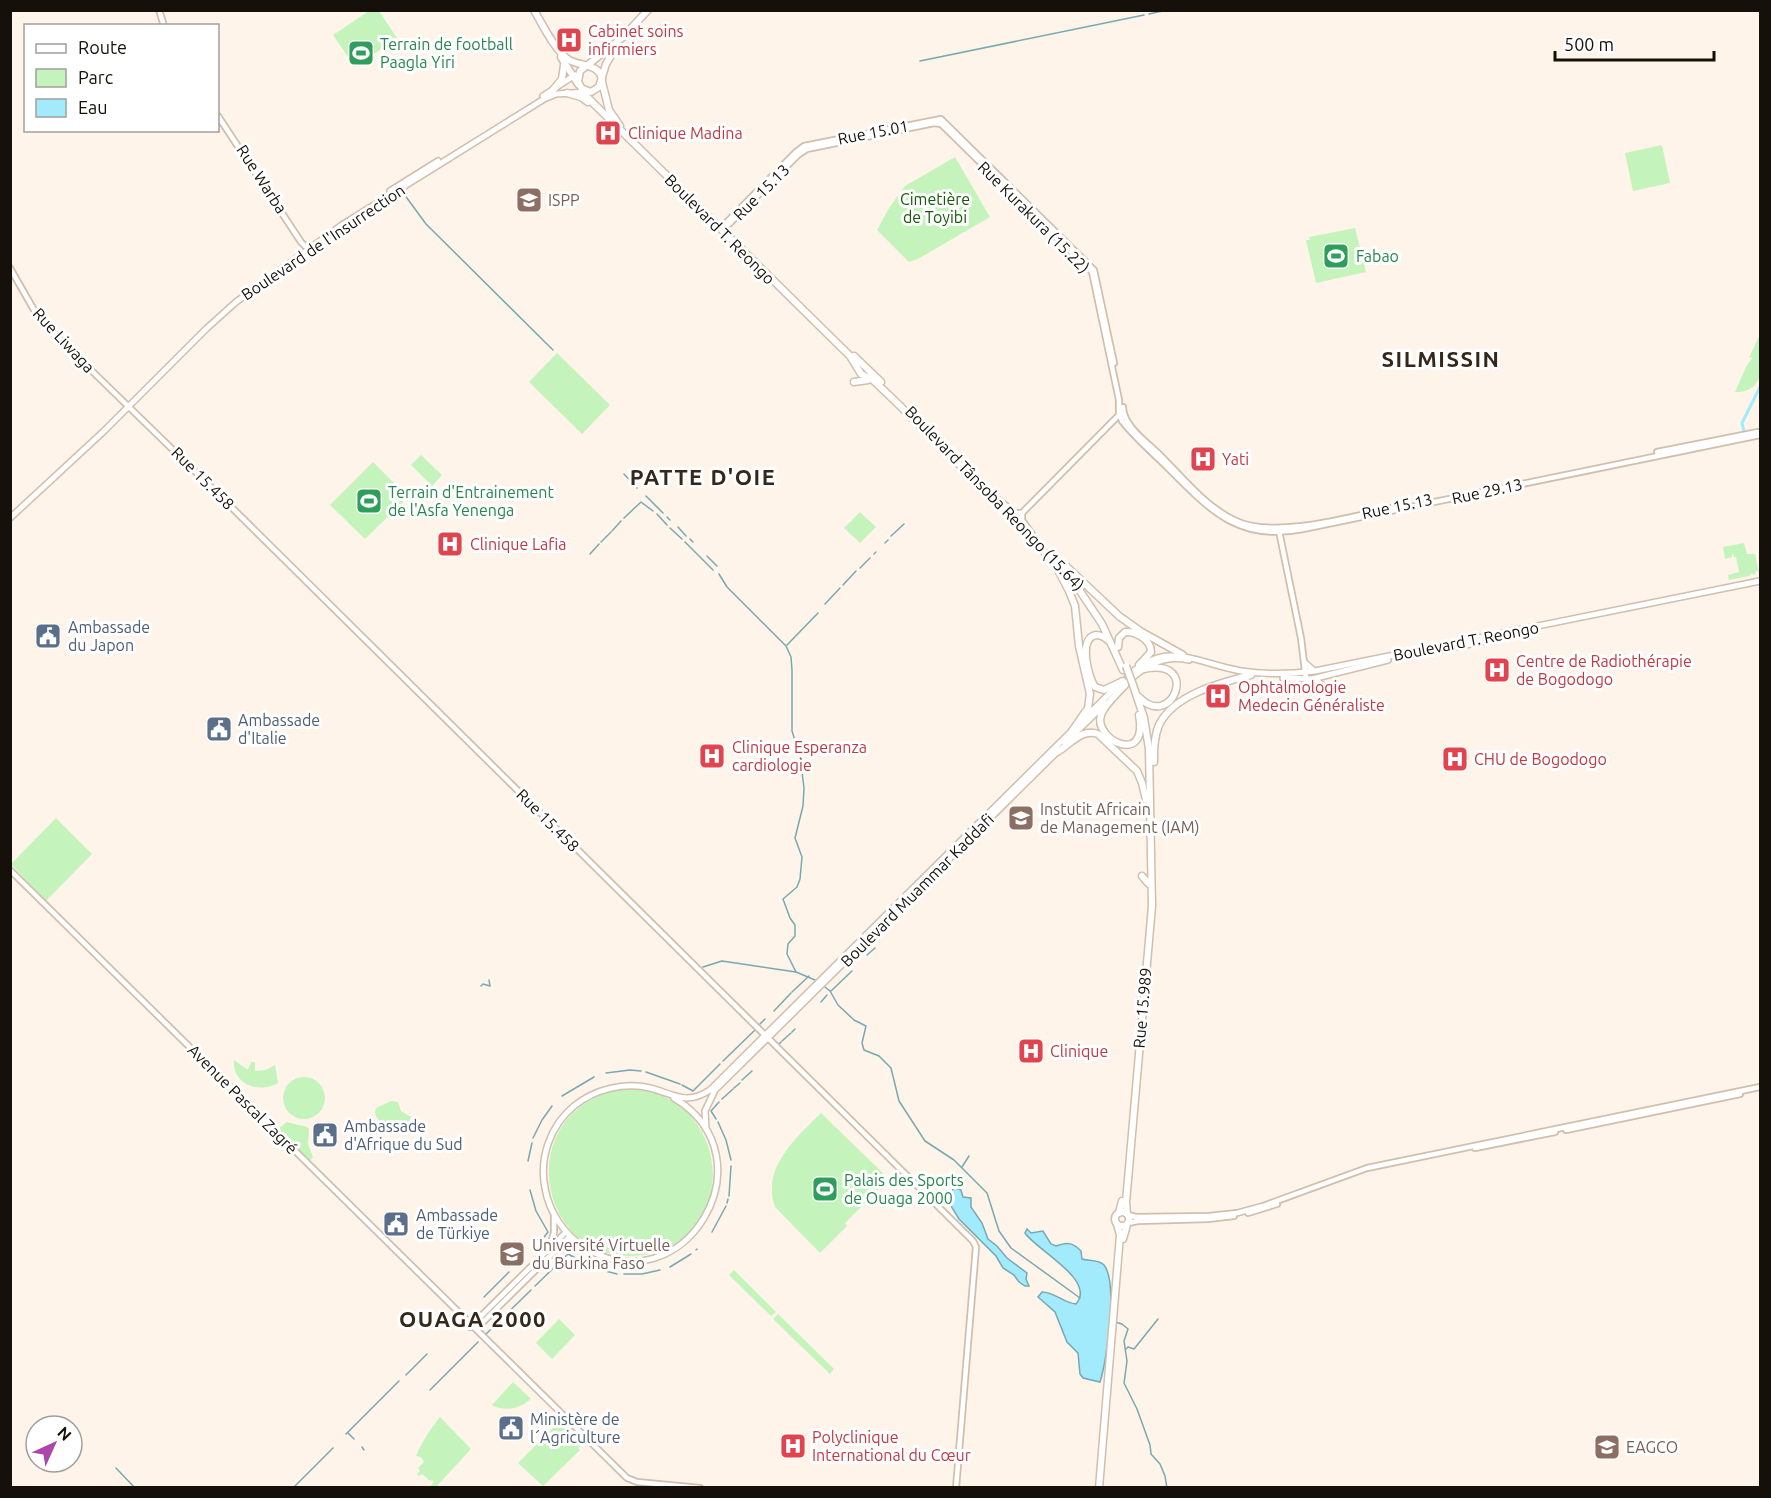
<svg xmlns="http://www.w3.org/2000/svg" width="1771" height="1498" font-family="Ubuntu,sans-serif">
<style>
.green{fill:#c4f4bc}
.water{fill:#a1ebfc;stroke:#77a9b3;stroke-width:1.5}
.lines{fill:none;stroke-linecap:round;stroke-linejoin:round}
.stream{stroke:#77a9b3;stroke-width:1.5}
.canal{stroke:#a1ebfc;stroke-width:3}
.secondary-casing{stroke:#d0bfad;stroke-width:8}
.primary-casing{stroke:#d0bfad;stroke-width:8}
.trunk-casing{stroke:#d0bfad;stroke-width:9}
.secondary{stroke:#fff;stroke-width:4.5}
.primary{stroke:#fff;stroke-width:5}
.trunk{stroke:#fff;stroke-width:6}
.trunk-bridge-casing{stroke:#d0bfad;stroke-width:9;stroke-linecap:butt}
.trunk-bridge{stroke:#fff;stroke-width:6}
.labels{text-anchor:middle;stroke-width:6;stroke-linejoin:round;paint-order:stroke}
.health-label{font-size:16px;fill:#be3a42;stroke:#fff;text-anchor:start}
.leisure-label{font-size:16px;fill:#27864d;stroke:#fff;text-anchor:start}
.street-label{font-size:16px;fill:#151009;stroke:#fff}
.park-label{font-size:16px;fill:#17590b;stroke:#fff}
.education-label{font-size:16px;fill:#785e54;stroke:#fff;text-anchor:start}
.service-label{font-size:16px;fill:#4e5e75;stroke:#fff;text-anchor:start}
.district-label{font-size:22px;font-weight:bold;letter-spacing:1.5px;fill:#35281a;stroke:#fff}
</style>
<rect width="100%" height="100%" fill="#fef4e9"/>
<g class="green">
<polygon points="379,11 397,38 355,67 333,35 369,11"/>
<polygon points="1662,145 1670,183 1633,191 1625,153"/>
<polygon points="955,157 990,217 918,259 909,262 877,230 889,208 905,186"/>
<polygon points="1355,228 1366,272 1316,283 1306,240 1310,240 1309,237"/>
<path d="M1760 334C1761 357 1769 393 1735 392L1747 365 1753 357 1749 358Z"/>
<polygon points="557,353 610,405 582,434 529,382"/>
<polygon points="421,455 442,475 432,486 411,465"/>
<polygon points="373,462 408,497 365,539 330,505"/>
<polygon points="860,512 876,527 860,543 844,528"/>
<polygon points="1744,543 1747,554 1755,554 1759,573 1756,570 1755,574 1753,575 1752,573 1749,576 1729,580 1728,575 1739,572 1736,557 1734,557 1732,553 1732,557 1725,559 1723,547"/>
<polygon points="56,818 92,854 46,901 11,864"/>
<path d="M234 1060 248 1070 251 1062H255V1071L266 1070 275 1065 278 1083C260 1094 232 1085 234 1060Z"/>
<circle cx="304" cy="1098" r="21"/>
<path d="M619 1090C729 1080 749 1240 643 1255 537 1269 509 1112 619 1090Z"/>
<path d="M391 1101 398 1102 401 1111 411 1117 408 1123C396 1129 379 1127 375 1113L376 1108Z"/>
<path d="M821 1113 889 1179 845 1223 847 1226 820 1253 775 1207C761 1168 796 1138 821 1113Z"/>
<polygon points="287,1122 307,1127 309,1129 308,1144 313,1157 310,1161 278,1129"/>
<polygon points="734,1270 776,1312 771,1316 729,1275"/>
<polygon points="778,1314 834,1369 830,1374 773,1319"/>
<polygon points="559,1319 575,1335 552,1359 536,1343"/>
<path d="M513 1382 531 1399C519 1409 505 1412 492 1405Z"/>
<path d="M440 1417 471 1449 436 1487H430L434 1481 429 1480 422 1474 419 1476 417 1474 420 1471 418 1468 424 1462 421 1457 416 1456C422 1441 430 1430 440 1417Z"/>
<polygon points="559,1422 581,1446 578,1448 580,1450 543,1486 518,1463"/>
</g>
<g class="water">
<polygon points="954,1187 961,1190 963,1197 971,1198 971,1207 982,1223 988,1239 997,1246 1007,1258 1027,1273 1026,1279 1029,1286 1025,1286 1019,1282 1014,1275 1003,1268 996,1256 959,1219 951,1206 953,1202 952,1191"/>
<path d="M1027 1229 1031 1233 1043 1231 1051 1244 1056 1246C1067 1242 1072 1242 1081 1251L1082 1259C1088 1261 1099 1259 1104 1265 1118 1282 1107 1361 1100 1382L1083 1378 1080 1374 1078 1353 1067 1342 1055 1312 1038 1297 1042 1292C1055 1292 1063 1303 1076 1304 1097 1280 1036 1250 1025 1233Z"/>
</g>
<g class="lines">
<g class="stream">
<polyline points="1149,14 1167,10"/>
<polyline points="920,61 1144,15"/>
<polyline points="404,194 426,224 553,350"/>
<polyline points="624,474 637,488"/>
<polyline points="646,496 663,513"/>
<polyline points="657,514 667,525"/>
<polyline points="667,517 670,520"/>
<polyline points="624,518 641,502 653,511"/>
<polyline points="678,527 686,536"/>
<polyline points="670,528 682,539"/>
<polyline points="612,531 621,521"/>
<polyline points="891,536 904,524"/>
<polyline points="690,539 693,542"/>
<polyline points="601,542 611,532"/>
<polyline points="685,542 713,570"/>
<polyline points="885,543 888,540"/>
<polyline points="590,554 599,544"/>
<polyline points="874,554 876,552"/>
<polyline points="707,556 717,566"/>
<polyline points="860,568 870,558"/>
<polyline points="719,574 727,587 786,646 791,657 792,670 792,731 800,756 804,788 803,806 795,838 802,857 800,879 797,887 783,899 790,918 795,925 795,936 788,944 787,954 796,972"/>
<polyline points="843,585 856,571"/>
<polyline points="825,604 840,588"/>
<polyline points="787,645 818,613"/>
<polyline points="867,955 875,948"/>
<polyline points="703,967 722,961 796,972 815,980"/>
<polyline points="481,986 483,984 490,986 489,980"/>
<polyline points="825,987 830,991 838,1005 854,1020 866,1026 862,1043 864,1050 879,1056 891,1068 899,1101 925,1141 954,1160 987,1193 999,1231 1011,1248 1080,1298"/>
<polyline points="831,991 852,971"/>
<polyline points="792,992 809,976"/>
<polyline points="821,1002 827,995"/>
<polyline points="774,1011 791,993"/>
<polyline points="759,1025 765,1019"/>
<polyline points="792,1032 795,1029"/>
<polyline points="782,1041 791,1033"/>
<polyline points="778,1045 781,1042"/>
<polyline points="723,1061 755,1030"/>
<polyline points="646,1072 680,1084"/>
<polyline points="606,1073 630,1070 641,1071"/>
<polyline points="742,1080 752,1071"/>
<polyline points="682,1085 693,1091 720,1064"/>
<polyline points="734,1088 740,1083"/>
<polyline points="562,1096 594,1077"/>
<polyline points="722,1099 733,1089"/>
<polyline points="716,1119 711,1111 719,1102"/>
<polyline points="718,1122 726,1140 731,1160"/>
<polyline points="533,1138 542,1120 552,1106"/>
<polyline points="528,1161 532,1143"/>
<polyline points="962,1167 969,1156"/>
<polyline points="530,1190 536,1211 548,1232 541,1241"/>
<polyline points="729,1196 731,1166"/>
<polyline points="727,1203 728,1199"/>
<polyline points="712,1232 726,1206"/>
<polyline points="696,1250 697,1249"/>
<polyline points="670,1267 691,1254"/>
<polyline points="624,1274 642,1274 660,1270"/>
<polyline points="535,1286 568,1254 594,1268 617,1274"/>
<polyline points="484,1297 509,1272"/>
<polyline points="1115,1322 1122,1324 1128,1329 1124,1341 1127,1361 1124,1383 1137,1409 1150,1445 1151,1454 1160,1464 1165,1476 1167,1488"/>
<polyline points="485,1335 531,1290"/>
<polyline points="1126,1349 1128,1347 1134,1349 1158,1319"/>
<polyline points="406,1375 427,1354"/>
<polyline points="430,1390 478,1342"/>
<polyline points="348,1433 354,1439"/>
<polyline points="346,1434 399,1381"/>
<polyline points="362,1447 364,1450"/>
<polyline points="116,1468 135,1488"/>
<polyline points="293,1488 333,1448"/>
</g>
<polyline class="canal" points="1744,431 1742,423 1760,387"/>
<defs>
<g id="secondary">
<polyline points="159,10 164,26"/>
<polyline points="218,116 301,242 308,249"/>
<path d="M718 226 729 224 798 155 807 149 934 123 941 124 1092 272 1119 400V413L1122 421C1135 438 1152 452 1167 467 1210 510 1238 542 1303 529L1760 435"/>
<polyline points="723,226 796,152 804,146 941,119 1094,270 1114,363"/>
<polyline points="10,268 38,317 54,334 208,484 973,1241 976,1247 956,1488"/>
<path d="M1123 407C1123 426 1148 443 1161 456 1183 478 1205 506 1234 520 1276 541 1359 514 1405 505"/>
<polyline points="1657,452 1758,432"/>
<polyline points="999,500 1015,513 1022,513"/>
<polyline points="1022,513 1121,413"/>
<polyline points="1022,513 1022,520 1032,534"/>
<polyline points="1279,531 1301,638 1306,679"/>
<polyline points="10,870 627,1478 637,1482 700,1488"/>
<polyline points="1566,1130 1740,1094"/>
<polyline points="1475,1148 1555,1132"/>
<polyline points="1248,1213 1277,1204"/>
<polyline points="1128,1215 1136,1217 1209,1216 1237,1213 1263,1206 1367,1168 1760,1087"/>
<polyline points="1128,1223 1138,1221 1208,1219 1234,1216"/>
<polyline points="550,1245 554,1233 554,1216"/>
<polyline points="554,1252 570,1247 584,1248"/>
<polyline points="470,1327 566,1232"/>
<polyline points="476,1329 570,1236"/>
</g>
<g id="primary">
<polyline points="543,96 575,75"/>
<polyline points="390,191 438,161"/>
<polyline points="10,518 103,432 206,329 236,302 342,225 544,99 556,94 587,92"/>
<polyline points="1430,652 1491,640"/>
<polyline points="1305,663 1313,670"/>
<path d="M1128 676C1167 639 1196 663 1241 671 1266 675 1290 674 1315 671L1760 581"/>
<polyline points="1283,678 1312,679 1388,660"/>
<polyline points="1314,679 1324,686"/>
<path d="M1123 686C1142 668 1161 654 1189 660"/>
<polyline points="1065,743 1106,703"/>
<path d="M674 1098C775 1159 682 1309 584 1247 564 1234 549 1212 545 1188 539 1158 550 1126 574 1106 595 1089 624 1082 650 1088 674 1094 686 1106 710 1090L1119 684"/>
<polyline points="706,1129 705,1111 715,1090 1059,750"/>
</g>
<g id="trunk">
<path d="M534 10C542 24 556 52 569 60 581 67 600 63 602 80"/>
<polyline points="648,10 623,37 580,71 578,82 586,96 850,356 861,374 873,380 896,402 984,489 1076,585 1102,624 1123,670"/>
<polyline points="561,57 578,84"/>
<polyline points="602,82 609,110 620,126"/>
<polyline points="583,89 591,92 599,87 606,64 617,45"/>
<polyline points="553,90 562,79 564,65"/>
<polyline points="567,93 581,97 588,102"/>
<polyline points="854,356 881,382"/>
<polyline points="854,382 868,380"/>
<polyline points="1053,555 1069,571"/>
<polyline points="1067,567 1119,616 1140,631 1183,655"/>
<polyline points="1057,568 1069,591 1075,606 1079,646 1090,694 1088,708 1072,731"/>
<path d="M1109 641C1105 637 1102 635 1096 635 1078 638 1088 677 1095 687L1104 690 1123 681"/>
<path d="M1118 647 1119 638 1125 632C1136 631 1151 640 1151 652L1139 665"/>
<path d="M1125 685C1117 694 1105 704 1101 715 1093 740 1149 767 1139 715"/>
<path d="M1139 697C1172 732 1202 656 1143 669"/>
<path d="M1057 752C1070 745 1081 728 1098 734L1137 771 1142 783 1146 800"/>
<path d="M1154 762C1154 750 1154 737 1159 725 1174 694 1221 683 1251 675"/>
<polyline points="1142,876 1149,884"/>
<circle cx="1122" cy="1219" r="7"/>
<polyline points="1119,1213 1122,1201"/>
<polyline points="1127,1214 1126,1202 1152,906 1149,749 1144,718 1133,685"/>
<polyline points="1123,1239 1127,1225"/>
<polyline points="1099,1488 1120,1235 1117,1224"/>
</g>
</defs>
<use href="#secondary" class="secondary-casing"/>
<use href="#primary" class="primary-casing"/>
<use href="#trunk" class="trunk-casing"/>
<use href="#secondary" class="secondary"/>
<use href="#primary" class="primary"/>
<use href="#trunk" class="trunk"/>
<defs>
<polyline id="trunk-bridge" points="1126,666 1133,685"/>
</defs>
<use href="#trunk-bridge" class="trunk-bridge-casing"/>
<use href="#trunk-bridge" class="trunk-bridge"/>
</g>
<defs>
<symbol id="hospital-square" viewBox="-11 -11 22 22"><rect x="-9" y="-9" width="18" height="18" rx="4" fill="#e0444e" stroke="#fff"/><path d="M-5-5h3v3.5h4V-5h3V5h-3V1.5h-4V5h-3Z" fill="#fff"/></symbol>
<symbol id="stadium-square" viewBox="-11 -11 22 22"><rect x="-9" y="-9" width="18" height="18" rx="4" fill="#2e9e5b" stroke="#fff"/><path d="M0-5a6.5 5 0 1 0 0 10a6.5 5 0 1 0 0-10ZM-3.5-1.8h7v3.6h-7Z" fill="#fff"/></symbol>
<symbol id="university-square" viewBox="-11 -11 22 22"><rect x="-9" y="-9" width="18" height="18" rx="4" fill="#8d6e63" stroke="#fff"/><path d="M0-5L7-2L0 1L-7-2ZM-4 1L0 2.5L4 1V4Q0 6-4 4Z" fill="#fff"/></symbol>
<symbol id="civic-square" viewBox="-11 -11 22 22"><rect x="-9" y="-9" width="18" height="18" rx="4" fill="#5c6f8a" stroke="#fff"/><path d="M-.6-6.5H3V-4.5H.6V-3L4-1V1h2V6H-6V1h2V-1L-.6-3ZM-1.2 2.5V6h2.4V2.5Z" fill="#fff"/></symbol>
</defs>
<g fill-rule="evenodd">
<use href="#hospital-square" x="554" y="25" width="30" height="30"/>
<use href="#stadium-square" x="346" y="38" width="30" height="30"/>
<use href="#hospital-square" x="593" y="118" width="30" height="30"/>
<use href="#university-square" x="514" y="185" width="30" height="30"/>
<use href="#stadium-square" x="1321" y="241" width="30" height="30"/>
<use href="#hospital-square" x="1188" y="444" width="30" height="30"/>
<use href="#stadium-square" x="354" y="486" width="30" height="30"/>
<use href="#hospital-square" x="435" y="529" width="30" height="30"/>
<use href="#civic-square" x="33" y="621" width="30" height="30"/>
<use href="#hospital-square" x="1482" y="655" width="30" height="30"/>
<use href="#hospital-square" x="1203" y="681" width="30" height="30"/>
<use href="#civic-square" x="204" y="714" width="30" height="30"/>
<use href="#hospital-square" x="697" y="741" width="30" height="30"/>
<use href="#hospital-square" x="1440" y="744" width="30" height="30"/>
<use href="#university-square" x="1006" y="803" width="30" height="30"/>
<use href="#hospital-square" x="1016" y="1036" width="30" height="30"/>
<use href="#civic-square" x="310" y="1120" width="30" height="30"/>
<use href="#stadium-square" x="810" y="1174" width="30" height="30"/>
<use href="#civic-square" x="381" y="1209" width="30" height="30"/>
<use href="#university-square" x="497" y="1239" width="30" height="30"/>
<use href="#civic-square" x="496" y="1413" width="30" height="30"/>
<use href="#hospital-square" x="778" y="1431" width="30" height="30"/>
<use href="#university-square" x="1592" y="1432" width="30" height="30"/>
</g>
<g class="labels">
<g class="health-label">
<text x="588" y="37">Cabinet soins<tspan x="588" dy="18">infirmiers</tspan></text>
<text x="628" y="139">Clinique Madina</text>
<text x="1222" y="465">Yati</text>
<text x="470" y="550">Clinique Lafia</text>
<text x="1516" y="667">Centre de Radiothérapie<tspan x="1516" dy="18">de Bogodogo</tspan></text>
<text x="1238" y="693">Ophtalmologie<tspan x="1238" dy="18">Medecin Généraliste</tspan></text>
<text x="732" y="753">Clinique Esperanza<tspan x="732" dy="18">cardiologie</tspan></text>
<text x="1474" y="765">CHU de Bogodogo</text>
<text x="1050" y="1057">Clinique</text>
<text x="812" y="1443">Polyclinique<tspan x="812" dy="18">International du Cœur</tspan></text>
</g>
<g class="leisure-label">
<text x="380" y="50">Terrain de football<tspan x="380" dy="18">Paagla Yiri</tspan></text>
<text x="1356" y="262">Fabao</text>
<text x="388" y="498">Terrain d'Entrainement<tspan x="388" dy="18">de l'Asfa Yenenga</tspan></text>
<text x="844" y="1186">Palais des Sports<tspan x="844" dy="18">de Ouaga 2000</tspan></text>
</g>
<g class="street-label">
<text transform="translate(873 132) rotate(-11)" y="6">Rue 15.01</text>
<text transform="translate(262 179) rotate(57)" y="6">Rue Warba</text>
<text transform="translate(761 192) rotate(-45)" y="6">Rue 15.13</text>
<text transform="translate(1034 217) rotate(45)" y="6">Rue Kurakura (15.22)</text>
<text transform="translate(720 229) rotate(45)" y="6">Boulevard T. Reongo</text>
<text transform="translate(323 242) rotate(-34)" y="6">Boulevard de l'Insurrection</text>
<text transform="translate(64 340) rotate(47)" y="6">Rue Liwaga</text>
<text transform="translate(203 478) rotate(45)" y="6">Rue 15.458</text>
<text transform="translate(1487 491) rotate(-12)" y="6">Rue 29.13</text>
<text transform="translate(995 498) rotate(46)" y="6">Boulevard Tânsoba Reongo (15.64)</text>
<text transform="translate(1397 506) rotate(-12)" y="6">Rue 15.13</text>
<text transform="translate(1466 641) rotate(-11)" y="6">Boulevard T. Reongo</text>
<text transform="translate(548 820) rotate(45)" y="6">Rue 15.458</text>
<text transform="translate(917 890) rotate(-45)" y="6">Boulevard Muammar Kaddafi</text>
<text transform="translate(1142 1008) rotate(-85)" y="6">Rue 15.989</text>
<text transform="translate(243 1099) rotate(45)" y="6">Avenue Pascal Zagré</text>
</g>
<g class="park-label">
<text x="935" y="205">Cimetière<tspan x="935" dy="18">de Toyibi</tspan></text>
</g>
<g class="education-label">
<text x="548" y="206">ISPP</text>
<text x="1040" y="815">Instutit Africain<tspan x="1040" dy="18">de Management (IAM)</tspan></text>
<text x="532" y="1251">Université Virtuelle<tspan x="532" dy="18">du Burkina Faso</tspan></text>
<text x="1626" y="1453">EAGCO</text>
</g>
<g class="service-label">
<text x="68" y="633">Ambassade<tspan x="68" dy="18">du Japon</tspan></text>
<text x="238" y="726">Ambassade<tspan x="238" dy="18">d'Italie</tspan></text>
<text x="344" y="1132">Ambassade<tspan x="344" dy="18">d'Afrique du Sud</tspan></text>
<text x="416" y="1221">Ambassade<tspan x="416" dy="18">de Türkiye</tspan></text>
<text x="530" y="1425">Ministère de<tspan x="530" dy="18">l´Agriculture</tspan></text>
</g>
<g class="district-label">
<text x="1441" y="367">SILMISSIN</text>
<text x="703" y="485">PATTE D'OIE</text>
<text x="473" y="1327">OUAGA 2000</text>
</g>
</g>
<rect width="1771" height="1498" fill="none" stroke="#151009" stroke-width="24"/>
<rect x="24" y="24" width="195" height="108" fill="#ffffff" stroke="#a19f9d" stroke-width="1.5"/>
<rect x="36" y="44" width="30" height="9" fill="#ffffff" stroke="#a19f9d" stroke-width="1.5"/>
<text x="78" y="54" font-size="18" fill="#151009">Route</text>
<rect x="36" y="69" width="30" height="18" fill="#c4f4bc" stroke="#a19f9d" stroke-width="1.5"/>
<text x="78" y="84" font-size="18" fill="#151009">Parc</text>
<rect x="36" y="99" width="30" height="18" fill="#a1ebfc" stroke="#a19f9d" stroke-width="1.5"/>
<text x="78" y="114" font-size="18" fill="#151009">Eau</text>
<g transform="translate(54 1444) rotate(45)"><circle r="28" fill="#ffffff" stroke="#a19f9d" stroke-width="1.5"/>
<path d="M0-4.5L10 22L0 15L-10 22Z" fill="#ab46ab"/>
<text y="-9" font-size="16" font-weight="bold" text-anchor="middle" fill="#151009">N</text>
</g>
<path d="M1555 51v9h159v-9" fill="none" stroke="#151009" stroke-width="3"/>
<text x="1564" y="51" font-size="18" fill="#151009" stroke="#ffffff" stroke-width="4.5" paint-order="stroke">500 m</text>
</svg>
